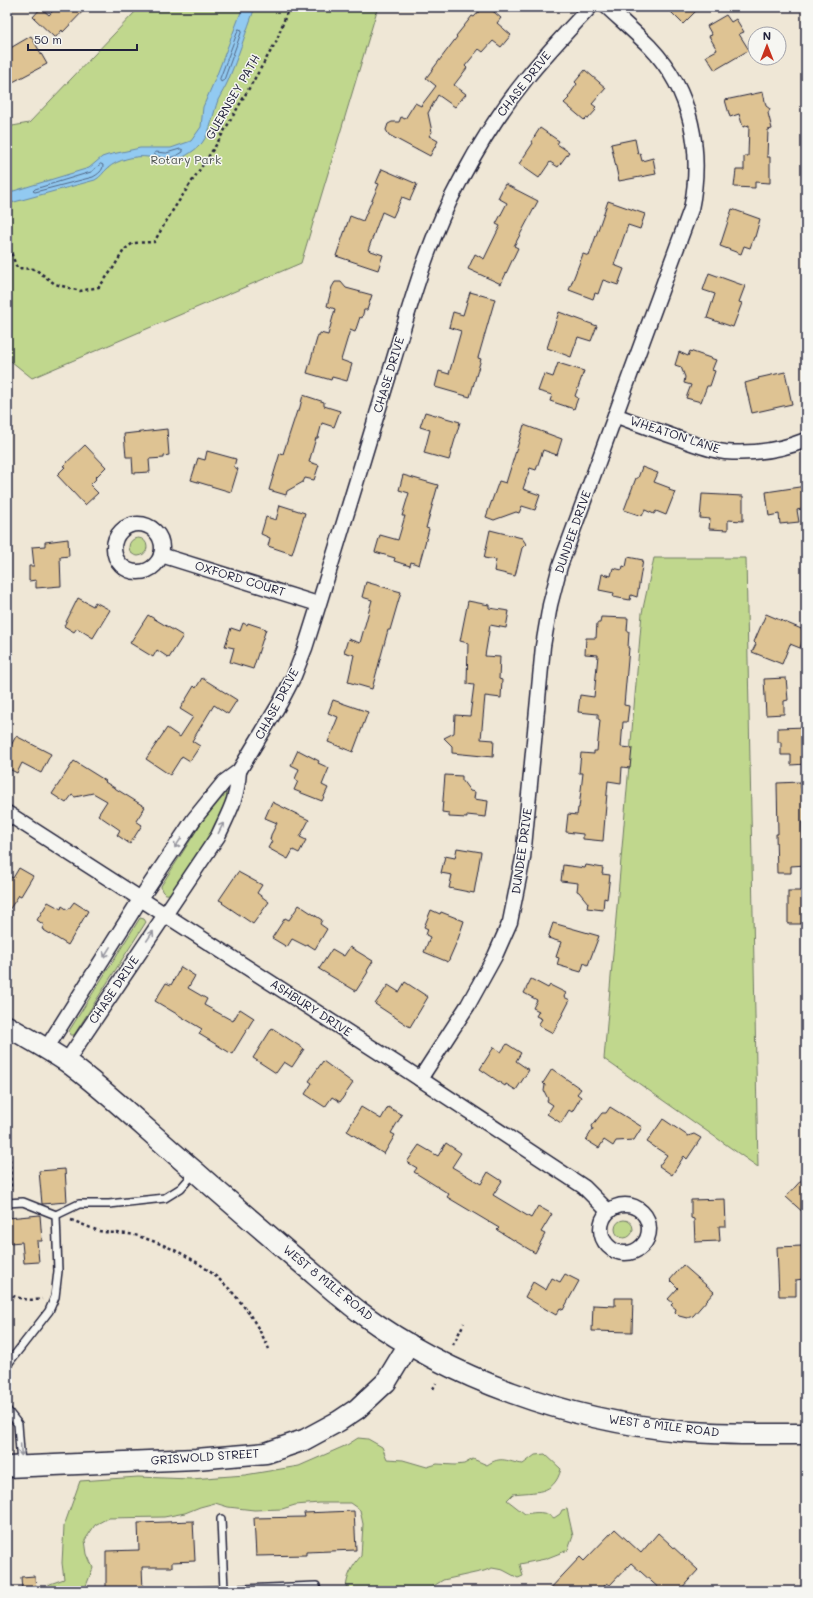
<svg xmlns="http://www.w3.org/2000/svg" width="813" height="1598" font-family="Mali,sans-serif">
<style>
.green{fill:#c0d78d;stroke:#717c64}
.water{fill:#92caf1;stroke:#6587a8}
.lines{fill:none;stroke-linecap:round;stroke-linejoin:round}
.shore{stroke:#4f6584;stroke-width:1}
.building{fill:#dec393;stroke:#22223b}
.lane-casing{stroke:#22223b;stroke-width:10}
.street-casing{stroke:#22223b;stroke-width:17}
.secondary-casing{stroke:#22223b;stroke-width:23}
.path{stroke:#22223b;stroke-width:2.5;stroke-dasharray:3 3;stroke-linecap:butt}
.lane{stroke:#f6f6f2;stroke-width:7}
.street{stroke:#f6f6f2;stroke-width:14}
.secondary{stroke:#f6f6f2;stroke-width:20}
.oneway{stroke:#9797a0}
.labels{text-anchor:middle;stroke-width:3;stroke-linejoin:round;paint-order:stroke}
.street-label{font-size:12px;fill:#22223b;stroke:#f6f6f2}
.park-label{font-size:12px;fill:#515854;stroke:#f6f6f2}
</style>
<rect width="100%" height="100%" fill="#efe7d6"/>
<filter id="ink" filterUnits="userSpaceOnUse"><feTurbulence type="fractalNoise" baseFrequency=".025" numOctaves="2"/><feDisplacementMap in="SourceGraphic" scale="8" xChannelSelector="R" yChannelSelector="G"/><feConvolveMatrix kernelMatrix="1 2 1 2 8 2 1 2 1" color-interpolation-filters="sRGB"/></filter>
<g filter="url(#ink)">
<g class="green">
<polygon points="137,7 378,7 301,263 32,378 7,358 7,127 29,123 135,12"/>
<circle cx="138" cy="547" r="9"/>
<polygon points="654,558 746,558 758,1167 604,1059 642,613"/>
<path d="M226 793 230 794 214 829 172 893C166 896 161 893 161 886L202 822Z"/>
<polygon points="140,918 144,919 146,922 74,1035 70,1035 69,1031"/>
<circle cx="624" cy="1229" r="9"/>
<path d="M358 1438 368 1439 382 1447 387 1459 403 1460 427 1467 437 1464 455 1465 464 1464 473 1459 487 1465C502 1455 507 1462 523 1464L535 1455 545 1454 561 1469C554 1496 535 1491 513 1494L507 1500 525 1514C537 1512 545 1511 554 1518L560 1514 562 1510 567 1509 573 1536 568 1550 545 1559 520 1564 523 1576 518 1578 503 1570 492 1568 484 1571 443 1580 426 1591H346C346 1577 352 1566 361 1556L363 1524 360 1510 350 1503H320L295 1505 282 1509 254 1510 228 1507 215 1503 200 1507 185 1513 164 1517 108 1518 95 1525 85 1540 87 1554 93 1568 84 1591H46L45 1588 50 1584 64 1579 62 1563 64 1526 80 1481 138 1477 191 1479 245 1475 299 1466 347 1445Z"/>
</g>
<path class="water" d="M243 7H255C246 32 238 57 228 81 225 88 221 94 218 100 213 114 211 131 202 143 197 149 185 157 177 160 161 166 161 159 148 157 136 155 117 160 108 168 103 172 101 177 95 180L7 204V193L89 168 102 157 108 155 140 148H171L191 141 201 127 203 107 216 77Z"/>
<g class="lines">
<g class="shore">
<polygon points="239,29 242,30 224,80 221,82 220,79"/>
<path d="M181 149 183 150V152C174 158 163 161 154 154L155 152 166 153Z"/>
<path d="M101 164 103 165C103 171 98 174 93 177L35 192 33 191 35 189 91 172Z"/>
</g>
</g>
<g class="building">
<polygon points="57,7 87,7 63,32 62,30 55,38 33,17 41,8 49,15"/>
<polygon points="483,7 488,7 501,18 497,23 511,35 501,47 493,41 483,52 479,49 465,66 467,68 454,85 466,94 455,107 438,95 428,113 432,132 429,136 438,141 430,156 417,149 417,150 389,135 386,130 388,124 392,122 399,122 401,117 405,119 415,103 421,106 436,86 426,78 457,37 456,36 472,16 474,17"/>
<polygon points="666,7 700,7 683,24"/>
<polygon points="726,15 731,22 736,19 744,32 739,34 749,50 715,70 706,56 717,50 709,36 712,35 707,26"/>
<polygon points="31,36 47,64 11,83 7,75 7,50"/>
<polygon points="585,70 606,88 592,104 596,107 594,109 596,110 588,119 586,118 584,120 564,103 569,98 568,97 577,84 575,82"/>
<polygon points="763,92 766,106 770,109 768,113 772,129 768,130 767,157 770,157 770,183 755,182 755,188 734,187 736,170 744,170 744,156 748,156 749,125 743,127 739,114 730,117 725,100"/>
<polygon points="540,128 559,141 557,144 569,152 558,167 550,162 539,178 519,164 533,143 531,142"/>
<polygon points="635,139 638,154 640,153 642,161 653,158 656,174 619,181 611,144"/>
<polygon points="382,169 417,184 410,200 402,197 393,217 382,212 368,250 383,255 378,270 336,256 350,216 363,221 379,184 376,183"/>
<polygon points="505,184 538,201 514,246 518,248 501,284 468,269 475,254 484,259 500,226 496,224 507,203 498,198"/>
<polygon points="608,201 645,214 640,229 628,225 614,265 624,269 618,285 603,280 598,294 595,293 593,299 569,290 583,254 589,256"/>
<polygon points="732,209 760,219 755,237 754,237 750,248 744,246 741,254 720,246"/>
<polygon points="709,273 745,286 739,302 742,303 733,327 707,318 715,294 703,290"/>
<polygon points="335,282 341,282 346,288 372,295 367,310 364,310 362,318 360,317 355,332 350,330 341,360 352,364 347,381 332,377 331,380 307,373 318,335 320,335 320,333 328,335 335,309 327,306 332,287"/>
<polygon points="470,292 495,299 478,358 481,359 470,397 435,387 439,371 449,374 461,331 449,327 453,312 463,315"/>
<polygon points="559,312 597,326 591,341 578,337 571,357 547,348"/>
<polygon points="690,351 716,360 712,370 715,371 710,386 707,386 701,402 686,398 691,385 684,383 685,377 681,367 675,365 679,352 688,356"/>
<polygon points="558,363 584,371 575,396 578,398 574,409 550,401 552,395 538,391 544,374 553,377"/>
<polygon points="785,372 792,404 752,413 745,383 759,379 758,378"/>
<polygon points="303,395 324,402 324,406 340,411 334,427 322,423 318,438 316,438 309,462 319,465 314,480 305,478 303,482 287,491 286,495 269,490 280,453 283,454 297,411 299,411"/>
<polygon points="425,412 460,422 449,460 424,453 430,430 420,427"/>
<polygon points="524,425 562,439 557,455 543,450 536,470 530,468 523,489 540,495 535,510 522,506 519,513 516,512 494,520 486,517 499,481 506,483"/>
<polygon points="167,429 169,455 164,456 164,458 149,459 150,472 133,473 132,457 126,457 124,434"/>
<polygon points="85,445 106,467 95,478 96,479 90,485 98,493 85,505 57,475 65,467 63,466"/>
<polygon points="207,451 236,459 234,467 238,469 231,492 191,480 198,458 205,460"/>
<polygon points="642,467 658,473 654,482 670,488 669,490 675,492 666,515 656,511 654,514 645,510 642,516 624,510 636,478 638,478"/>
<polygon points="403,475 438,485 426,528 429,529 419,565 411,562 410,566 394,561 395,558 375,552 380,535 398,540 405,516 402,516 409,493 399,490"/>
<polygon points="806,486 806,508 797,510 799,522 780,524 779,514 769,516 766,492"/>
<polygon points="702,494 743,496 743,521 728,520 728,530 709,529 710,519 700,518"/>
<polygon points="280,505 305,513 292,554 268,546 270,538 261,534 266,517 276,520"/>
<polygon points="490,530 522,538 526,544 522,548 515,576 494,571 496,560 484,558"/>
<polygon points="68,539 69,556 60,557 61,586 36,588 36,580 29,581 29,566 34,566 32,547 45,546 45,542"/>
<polygon points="628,557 643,560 637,597 631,595 630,600 613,597 614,593 599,590 602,574 611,576 613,568 622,570 623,566 626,567"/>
<polygon points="366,582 401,592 390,630 388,630 372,689 348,682 354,655 344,652 348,639 360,643 372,600 362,597"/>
<polygon points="78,598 93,606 95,602 110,610 93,638 77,628 74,632 64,626"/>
<polygon points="468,601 489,605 489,608 509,611 506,628 490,625 485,656 500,657 499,679 502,680 501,698 485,696 481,739 494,740 493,757 452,753 452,746 444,738 454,733 455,715 470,716 474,685 467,684 468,643 460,641"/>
<polygon points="766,614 806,631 800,648 790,644 782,664 752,652 756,644 754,642"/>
<polygon points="148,615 183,636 169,658 157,650 153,657 130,643"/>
<polygon points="601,617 628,618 627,631 629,631 628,648 629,648 624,705 629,706 627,722 623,722 621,747 632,748 630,768 622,767 621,783 608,781 603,841 583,839 583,834 566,832 568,814 577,815 578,808 579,808 583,773 579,773 581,753 594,754 594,751 597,751 600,720 598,719 598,714 578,712 580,695 594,697 598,655 585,654 586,638 596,638 597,623 600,623"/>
<polygon points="243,623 247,625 248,623 266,629 253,669 230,662 234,648 225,646 231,628 240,631"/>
<polygon points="202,678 237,700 228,714 214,705 192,741 200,746 190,761 182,756 170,775 146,759 167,728 180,737 193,717 180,709 194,686 196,688"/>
<polygon points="786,678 788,700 784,701 784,714 766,715 764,679"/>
<polygon points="333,700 368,712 353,752 328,742 338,717 328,713"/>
<polygon points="806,727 806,764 791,765 791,755 781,755 781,742 778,742 778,728"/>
<polygon points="16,736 51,754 41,773 22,763 17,773 7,768 7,753"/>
<polygon points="298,750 319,761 318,763 329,768 322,785 328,788 322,801 294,790 298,781 295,779 299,769 291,765"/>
<polygon points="74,761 106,781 105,782 145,807 136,821 142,825 130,844 117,835 120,830 98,815 107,801 93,793 75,797 72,795 66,803 52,794"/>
<polygon points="445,775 462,776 462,780 470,791 475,792 474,799 488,801 486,817 467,815 467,818 449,817 449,813 442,812"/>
<polygon points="801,782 801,788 806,788 806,822 802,822 803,847 806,847 806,865 791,866 791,873 777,873 776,834 778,834 777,783"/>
<polygon points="272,802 309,820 300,837 306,840 299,853 293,850 288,859 268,848 272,841 270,840 271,835 277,823 265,818"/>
<polygon points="457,848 481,852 474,893 449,888 452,875 441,873 445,856 455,858"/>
<polygon points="563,865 585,868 586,865 603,868 602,874 610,875 607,899 604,898 603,910 587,908 588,903 579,892 577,891 578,883 561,881"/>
<polygon points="19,868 33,876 21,896 19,895 7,913 7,875 13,878"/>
<polygon points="238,872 262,885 257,893 269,902 253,924 222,903 223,902 219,900"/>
<rect x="788" y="891" width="18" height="33"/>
<polygon points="48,902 61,909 62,906 68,910 74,902 88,911 68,945 42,929 44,925 37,920"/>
<polygon points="299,905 322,920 320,924 327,929 315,949 307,944 306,946 292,939 287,947 272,938 285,918 289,920"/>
<polygon points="431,910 440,914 441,912 464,921 458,939 448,962 424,952 430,937 426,935 428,929 424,927"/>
<polygon points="553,923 599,936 588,965 584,963 581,972 557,965 559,958 556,957 561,942 548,938"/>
<polygon points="350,947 373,961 367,971 368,972 356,991 319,969 332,949 344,956"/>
<polygon points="181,967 195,976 188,988 207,999 204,1005 233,1021 240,1009 254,1018 232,1054 199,1034 202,1029 155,1001 166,983 171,985"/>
<polygon points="531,979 548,988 550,985 566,993 564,997 570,1000 553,1033 538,1025 542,1019 536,1016 539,1011 533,1008 537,1000 524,993"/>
<polygon points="405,982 428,997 410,1027 375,1004 388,985 399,992"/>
<polygon points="272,1028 304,1049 292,1067 284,1062 276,1073 253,1058"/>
<polygon points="507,1044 521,1053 516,1061 529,1070 516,1090 506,1084 505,1086 480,1069 494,1047 501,1052"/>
<polygon points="323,1061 353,1083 340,1102 332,1097 325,1107 305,1094 312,1083 309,1081"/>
<polygon points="552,1069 581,1089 577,1094 581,1097 572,1112 569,1110 561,1123 547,1114 553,1105 547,1101 548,1099 544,1091 545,1085 543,1083"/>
<polygon points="361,1107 381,1119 388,1107 402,1115 391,1133 395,1135 384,1154 347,1131"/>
<polygon points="610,1107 642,1127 634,1140 616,1141 613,1146 604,1140 599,1148 586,1140 593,1129 592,1126 602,1113 606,1113"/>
<polygon points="663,1119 688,1136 694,1134 701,1138 687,1159 684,1156 672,1175 659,1166 667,1155 647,1142"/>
<polygon points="446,1143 461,1153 452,1167 481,1184 488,1172 502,1181 493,1195 531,1218 538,1206 552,1214 541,1232 545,1234 535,1253 497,1230 499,1228 447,1197 449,1194 414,1172 417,1168 407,1162 419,1145 438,1156"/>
<polygon points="65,1169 67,1202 42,1204 39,1171"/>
<polygon points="806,1175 806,1215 786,1197"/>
<polygon points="725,1199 726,1226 719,1226 720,1241 695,1242 694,1219 691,1218 691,1200"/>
<polygon points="40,1215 42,1241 37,1241 39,1262 24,1263 22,1242 10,1243 8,1218"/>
<polygon points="802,1246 803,1279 796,1280 796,1296 779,1296 777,1247"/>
<polygon points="683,1265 714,1292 693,1316 687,1318 679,1316 675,1312 676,1309 671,1305 673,1303 668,1299 678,1288 670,1280"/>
<polygon points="565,1274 579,1281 563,1310 560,1308 556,1315 525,1297 533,1282 546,1290 552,1278 560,1282"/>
<polygon points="615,1298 633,1298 632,1332 592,1331 593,1305 615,1306"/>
<polygon points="354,1511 356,1550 306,1552 306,1555 256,1556 254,1518 305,1517 304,1513"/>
<polygon points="193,1521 195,1561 172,1562 172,1567 142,1567 143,1591 106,1591 106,1551 139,1550 138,1523"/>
<polygon points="615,1529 641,1553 658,1533 698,1570 679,1591 662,1591 631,1563 610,1585 607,1583 600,1591 548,1591 580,1557 584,1561"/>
<polygon points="35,1576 36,1591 22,1591 21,1577"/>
</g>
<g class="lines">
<defs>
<g id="lane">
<polyline points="7,1203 23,1202 56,1215 58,1271 55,1297 49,1311 7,1365"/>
<polyline points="56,1215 79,1204 109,1204 165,1198 181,1188 195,1172"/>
<polyline points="7,1410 18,1424 21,1465"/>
<polyline points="221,1519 224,1590"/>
<polyline points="196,1591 316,1586 317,1591"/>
</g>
<g id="street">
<path d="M615 415C635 423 655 430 675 437 691 443 708 450 725 452 752 454 781 450 806 440"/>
<circle cx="138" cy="548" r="24"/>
<polyline points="161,555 318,604"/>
<polyline points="7,813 405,1069 584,1187 608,1211"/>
<path d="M46 1049 141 898 194 819 224 782 239 771 280 703 294 676 305 648C334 557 361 466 389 375 409 310 427 241 460 181 479 145 500 111 526 79 546 54 568 31 590 7"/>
<path d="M66 1062 218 836C230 810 237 800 239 771"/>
<path d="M420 1079 468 1005 495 956 510 922 523 858 543 646 550 605 560 566 691 209C703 151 692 91 650 47 636 33 621 20 607 7"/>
<circle cx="625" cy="1229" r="24"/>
</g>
<g id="secondary">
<path d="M7 1026C27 1038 48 1049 67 1062 113 1096 154 1137 198 1174 232 1204 266 1233 300 1262 320 1279 340 1297 361 1313 452 1380 568 1420 680 1431 722 1435 764 1434 806 1434"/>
<polyline points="7,1467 196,1459 266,1453 304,1440 339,1421 357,1409 386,1382 409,1344"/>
</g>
</defs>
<use href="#lane" class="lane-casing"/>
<use href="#street" class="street-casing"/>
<use href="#secondary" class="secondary-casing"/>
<g class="path">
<polyline points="7,230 10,250 17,268 35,269 55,284 80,291 99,287 112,270 124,250 133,243 154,242 173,210 216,145 276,42 289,7"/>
<polyline points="7,1148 10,1158 11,1190"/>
<path d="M71 1220C80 1223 90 1228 99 1231 113 1234 128 1232 141 1237 204 1257 241 1290 269 1349"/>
<path d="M7 1293C19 1299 29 1301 42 1299"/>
<polyline points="453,1345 464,1323"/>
<polyline points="433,1389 436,1383"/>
</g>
<use href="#lane" class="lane"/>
<use href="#street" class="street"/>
<use href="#secondary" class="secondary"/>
</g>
<defs><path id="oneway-shaft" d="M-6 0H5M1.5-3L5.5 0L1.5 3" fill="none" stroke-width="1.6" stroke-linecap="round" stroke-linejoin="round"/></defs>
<g class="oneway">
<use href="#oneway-shaft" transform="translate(221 828) rotate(-63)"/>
<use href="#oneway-shaft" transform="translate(178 843) rotate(124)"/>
<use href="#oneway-shaft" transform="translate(150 936) rotate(-56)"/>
<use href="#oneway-shaft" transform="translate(107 952) rotate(122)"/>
<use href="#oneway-shaft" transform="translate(21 1450) rotate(87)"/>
</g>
</g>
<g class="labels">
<g class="street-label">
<text transform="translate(524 84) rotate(-52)" y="4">CHASE DRIVE</text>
<text transform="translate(233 97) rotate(-60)" y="4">GUERNSEY PATH</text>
<text transform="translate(389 375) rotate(-73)" y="4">CHASE DRIVE</text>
<text transform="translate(675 435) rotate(18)" y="4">WHEATON LANE</text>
<text transform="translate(573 532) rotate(-71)" y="4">DUNDEE DRIVE</text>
<text transform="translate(240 579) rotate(17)" y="4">OXFORD COURT</text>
<text transform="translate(277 704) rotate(-62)" y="4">CHASE DRIVE</text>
<text transform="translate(522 851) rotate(-82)" y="4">DUNDEE DRIVE</text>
<text transform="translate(114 990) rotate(-56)" y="4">CHASE DRIVE</text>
<text transform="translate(311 1008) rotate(33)" y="4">ASHBURY DRIVE</text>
<text transform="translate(328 1283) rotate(39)" y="4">WEST 8 MILE ROAD</text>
<text transform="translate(664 1426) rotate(7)" y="4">WEST 8 MILE ROAD</text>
<text transform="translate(205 1457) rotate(-4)" y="4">GRISWOLD STREET</text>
</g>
<g class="park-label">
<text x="186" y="164">Rotary Park</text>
</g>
</g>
<rect width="813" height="1598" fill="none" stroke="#f6f6f2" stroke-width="24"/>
<rect x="12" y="12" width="789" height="1574" fill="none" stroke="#22223b" stroke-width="1.5" filter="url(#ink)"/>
<g transform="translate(767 46)"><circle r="19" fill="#f6f6f2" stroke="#a1a1a9"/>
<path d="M0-3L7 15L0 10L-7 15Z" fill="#c8321e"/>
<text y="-6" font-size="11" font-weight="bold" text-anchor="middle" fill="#22223b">N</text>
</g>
<path d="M28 44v6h109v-6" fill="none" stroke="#22223b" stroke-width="2"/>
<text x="34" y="44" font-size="12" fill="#22223b" stroke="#f6f6f2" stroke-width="3" paint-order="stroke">50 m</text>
</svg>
